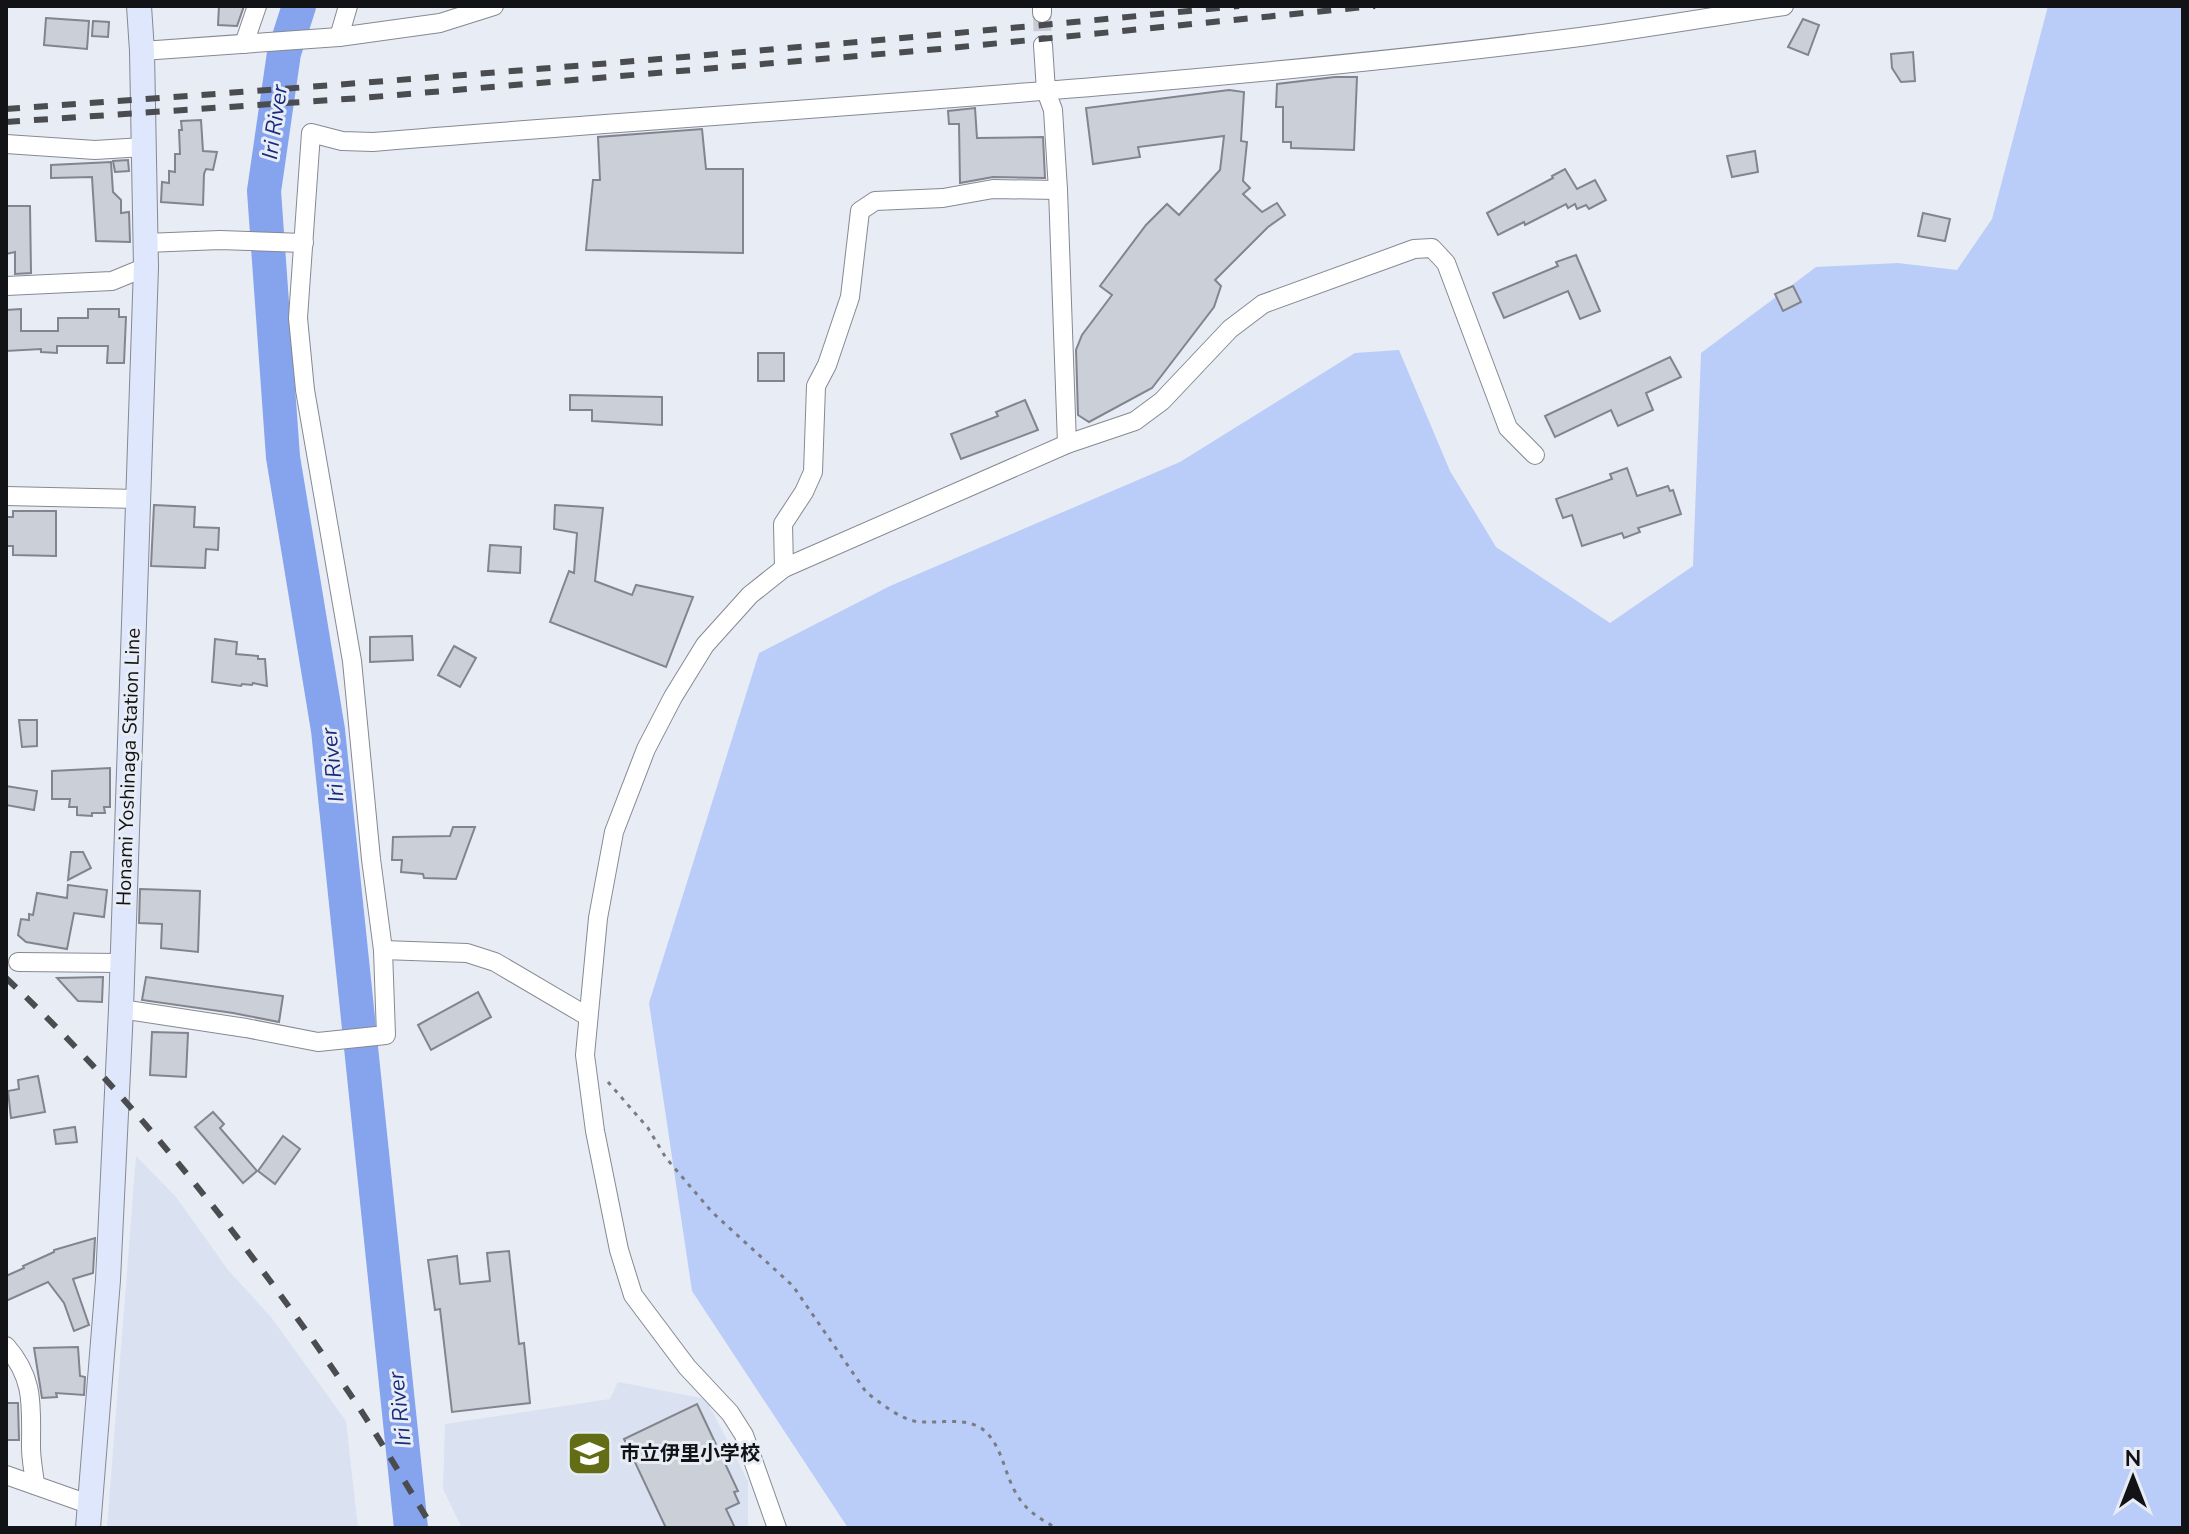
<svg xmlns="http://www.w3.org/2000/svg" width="2189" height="1534" font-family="'Nunito Sans','Noto Sans JP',sans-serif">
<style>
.built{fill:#dae1f1}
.green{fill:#bacdf8}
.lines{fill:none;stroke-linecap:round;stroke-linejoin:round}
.river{stroke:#86a3ee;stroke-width:34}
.building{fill:#cbcfd8;stroke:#82858d;stroke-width:2}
.street-tunnel{stroke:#c8cbd4;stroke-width:18;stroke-dasharray:18 9;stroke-linecap:butt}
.street-casing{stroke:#868992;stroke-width:20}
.secondary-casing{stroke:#868992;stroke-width:26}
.path{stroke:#7a7c82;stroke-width:3;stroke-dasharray:4 6;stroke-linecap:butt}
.street{stroke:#fff;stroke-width:18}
.secondary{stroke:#dee7fb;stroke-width:24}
.rail{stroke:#4a4c50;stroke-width:6;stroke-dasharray:14 14;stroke-linecap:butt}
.labels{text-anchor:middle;stroke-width:6;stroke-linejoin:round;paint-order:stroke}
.street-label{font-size:20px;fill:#121316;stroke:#e8ecf5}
.poi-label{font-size:20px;font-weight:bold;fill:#121316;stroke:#e8ecf5;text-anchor:start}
.water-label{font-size:22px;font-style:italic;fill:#162a7e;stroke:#e8ecf5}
</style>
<rect width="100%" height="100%" fill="#e8ecf5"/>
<g class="built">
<polygon points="136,1156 176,1197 228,1270 271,1317 346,1421 358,1528 107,1528"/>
<polygon points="618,1382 706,1399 748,1481 748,1528 462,1528 443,1489 445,1424 610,1399"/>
</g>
<polygon class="green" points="2048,6 2183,6 2183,1528 848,1528 692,1291 649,1003 759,653 890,586 1180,462 1355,353 1399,350 1450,471 1496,547 1610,623 1693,566 1701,353 1816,267 1898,263 1957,270 1992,219"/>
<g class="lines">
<polyline class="river" points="299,6 284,53 264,191 283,457 328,730 411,1528"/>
</g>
<g class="building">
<polygon points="219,6 244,6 237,26 218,25"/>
<polygon points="46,18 89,21 87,49 44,45"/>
<polygon points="1803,19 1819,25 1808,55 1788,47"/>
<polygon points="93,21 109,22 108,37 92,36"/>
<polygon points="1913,52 1915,81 1901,82 1892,68 1891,54"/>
<polygon points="1335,77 1357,77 1354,150 1291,148 1291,142 1283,142 1283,107 1276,107 1277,84"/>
<polygon points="1229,90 1244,92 1241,141 1247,142 1243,181 1250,188 1243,194 1262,212 1277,203 1285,215 1268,227 1215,280 1221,286 1214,307 1152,388 1089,422 1078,415 1076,350 1082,335 1112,295 1100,286 1146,225 1167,204 1179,215 1220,170 1224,136 1138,147 1140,157 1093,164 1086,108"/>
<polygon points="975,108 977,138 1043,137 1045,178 993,177 960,183 959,124 949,124 948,111"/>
<polygon points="201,120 203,151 217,152 213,170 206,169 204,174 203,205 161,202 162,182 169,183 169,171 175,172 175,154 180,154 179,130 182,130 181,121"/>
<polygon points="702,129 706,169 743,169 743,253 586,250 593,180 600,180 598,137"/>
<polygon points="1755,151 1758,172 1732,177 1727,156"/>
<polygon points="128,160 129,171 115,172 113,161"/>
<polygon points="111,162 113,192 121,200 121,213 129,212 130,242 96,241 92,177 51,178 51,165"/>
<polygon points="1565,169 1577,189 1595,180 1606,200 1589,209 1586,205 1577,209 1575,204 1568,208 1566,204 1525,225 1524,222 1498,235 1487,213 1553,178 1552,176"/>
<polygon points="6,206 30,206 31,273 15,274 15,252 6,254"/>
<polygon points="1923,213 1950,219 1945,241 1918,236"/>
<polygon points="1576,255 1600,311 1580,319 1568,291 1504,318 1493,293 1558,266 1556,262"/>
<polygon points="1793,286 1801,302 1783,311 1775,294"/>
<polygon points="21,309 21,331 58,331 58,318 88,318 88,309 119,309 119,317 126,317 124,363 107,363 108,346 57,346 57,353 41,352 41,349 6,351 6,310"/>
<rect x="758" y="353" width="26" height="28"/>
<polygon points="1670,357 1681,377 1646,393 1653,410 1618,426 1611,410 1555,437 1545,416"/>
<polygon points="570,395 662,397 662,425 592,421 592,410 570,410"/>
<polygon points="1025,400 1038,430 961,459 951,434 998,416 996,412"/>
<polygon points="1627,468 1637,496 1668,486 1670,491 1673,490 1681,514 1638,528 1640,532 1624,538 1622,533 1582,546 1572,515 1563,518 1556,499 1612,479 1610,474"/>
<polygon points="154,505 195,507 194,527 219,528 218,550 206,549 205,568 151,566"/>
<polygon points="555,505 603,508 595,581 632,595 636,585 693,597 666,667 550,622 569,571 574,573 577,533 554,529"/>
<polygon points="13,511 56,511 56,556 13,555 13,546 6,546 6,517 13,517"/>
<polygon points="490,545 521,547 520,573 488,571"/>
<polygon points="412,636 413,660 370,662 370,637"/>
<polygon points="215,639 237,642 236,654 258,656 258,659 265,659 267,686 253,683 252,685 242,684 241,686 212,682"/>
<polygon points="454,646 476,658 460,687 438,675"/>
<polygon points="19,720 37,720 37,746 22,747"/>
<polygon points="110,768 110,807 104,807 105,813 92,813 92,816 77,815 77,807 69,807 70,799 52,799 52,771"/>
<polygon points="6,786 37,791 34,810 6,805"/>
<polygon points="453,827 475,827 456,879 424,878 423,874 401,872 402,860 392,860 393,837 450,836"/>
<polygon points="71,852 83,852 91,868 68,880"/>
<polygon points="68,885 107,890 104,917 74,913 67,949 26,942 18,935 21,919 29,920 29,914 33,915 37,893 67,898"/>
<polygon points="140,889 200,891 198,952 161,948 162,924 139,923"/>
<polygon points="103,977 102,1002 78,1001 57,978"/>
<polygon points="146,977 283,996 279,1022 233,1013 142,1000"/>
<polygon points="478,992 491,1017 431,1050 418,1025"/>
<polygon points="152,1032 188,1033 186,1077 150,1075"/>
<polygon points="38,1076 45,1112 11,1118 8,1091 19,1089 18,1080"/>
<polygon points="213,1112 224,1124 220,1128 257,1171 243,1183 195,1127"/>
<polygon points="75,1127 77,1142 56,1144 54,1130"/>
<polygon points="283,1136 300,1149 275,1184 258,1171"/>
<polygon points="95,1238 93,1273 73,1279 89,1325 74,1331 64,1303 48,1282 6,1301 6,1276 24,1268 23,1266 54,1252 54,1250"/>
<polygon points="509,1251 519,1344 524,1343 530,1403 452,1412 440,1309 435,1310 428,1260 457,1256 460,1284 490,1281 487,1253"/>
<polygon points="78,1347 80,1376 85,1377 84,1395 56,1393 57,1397 42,1398 34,1348"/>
<polygon points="6,1403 18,1403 19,1440 6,1440"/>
<polygon points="697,1404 738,1491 734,1492 739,1503 726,1509 735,1528 666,1528 624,1439"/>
</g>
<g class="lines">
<polyline class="street-tunnel" points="1042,13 1043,45"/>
<defs>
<g id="street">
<polyline points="1042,6 1042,13"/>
<polyline points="339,37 348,6"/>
<polyline points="244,44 257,6"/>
<polyline points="1043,45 1046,91 1053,110 1058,190 1067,444"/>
<polyline points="142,51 339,37 440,23 494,6"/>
<polyline points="6,144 95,150 143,147"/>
<polyline points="146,243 220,240 304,243"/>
<polyline points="6,286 112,281 146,267"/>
<polyline points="6,496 137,499"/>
<polyline points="784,568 783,524 804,492 813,472 816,386 827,365 850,297 860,211 875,201 943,198 993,189 1058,190"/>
<polyline points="383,950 467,953 495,962 587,1016"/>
<polyline points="18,962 120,963"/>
<path d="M121 1009 246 1028 318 1042 386 1035 383 950 371 859 352 661 305 390 298 318 311 133 342 141 373 142C776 109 1180 88 1580 37 1648 28 1716 16 1784 6"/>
<path d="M6 1346C35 1379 31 1406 31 1447 31 1460 34 1473 35 1485"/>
<polyline points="6,1475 91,1505"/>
<polyline points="777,1528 744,1435 730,1413 687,1367 633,1295 619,1250 595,1131 585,1055 598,918 614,832 646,749 673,697 705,645 750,595 784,568 1067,444 1135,421 1162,401 1230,329 1263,304 1414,249 1432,248 1446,263 1508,428 1535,455"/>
</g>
<polyline id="secondary" points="88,1528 108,1280 121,1009 146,267 142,51 139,6"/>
</defs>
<use href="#street" class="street-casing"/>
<use href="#secondary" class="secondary-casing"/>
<path class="path" d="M608 1082 648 1128 666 1158 712 1212 793 1286 866 1392C879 1402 897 1417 914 1421 935 1425 961 1416 981 1428 1003 1443 1004 1477 1019 1498 1028 1512 1043 1521 1057 1528"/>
<use href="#street" class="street"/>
<use href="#secondary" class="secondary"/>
<g class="rail">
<path d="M6 109C418 80 829 47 1239 6"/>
<polyline points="6,122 361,98 940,49 1375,6"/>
<path d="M6 978C133 1097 252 1249 350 1394 379 1437 405 1483 433 1528"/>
</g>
</g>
<defs>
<symbol id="school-square" viewBox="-11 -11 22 22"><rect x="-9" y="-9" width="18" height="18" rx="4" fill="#626d16" stroke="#e8ecf5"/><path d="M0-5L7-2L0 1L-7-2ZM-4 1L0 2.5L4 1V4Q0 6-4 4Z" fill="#fff"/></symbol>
</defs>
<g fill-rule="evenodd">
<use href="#school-square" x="564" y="1428" width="51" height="51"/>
</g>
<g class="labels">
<g class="street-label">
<text transform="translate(128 767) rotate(-88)" y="7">Honami Yoshinaga Station Line</text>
</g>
<g class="poi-label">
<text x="620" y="1460">市立伊里小学校</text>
</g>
<g class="water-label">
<text transform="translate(274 122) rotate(-82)" y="8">Iri River</text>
<text transform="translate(332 765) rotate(-96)" y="8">Iri River</text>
<text transform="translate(399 1409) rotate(-96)" y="8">Iri River</text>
</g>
</g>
<rect width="2189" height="1534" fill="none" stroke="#121316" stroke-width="16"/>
<g transform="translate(2133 1478)" stroke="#e8ecf5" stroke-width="6" paint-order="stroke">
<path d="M0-6L14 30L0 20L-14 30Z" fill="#121316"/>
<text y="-12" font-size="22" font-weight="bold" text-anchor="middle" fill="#121316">N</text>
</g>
</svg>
